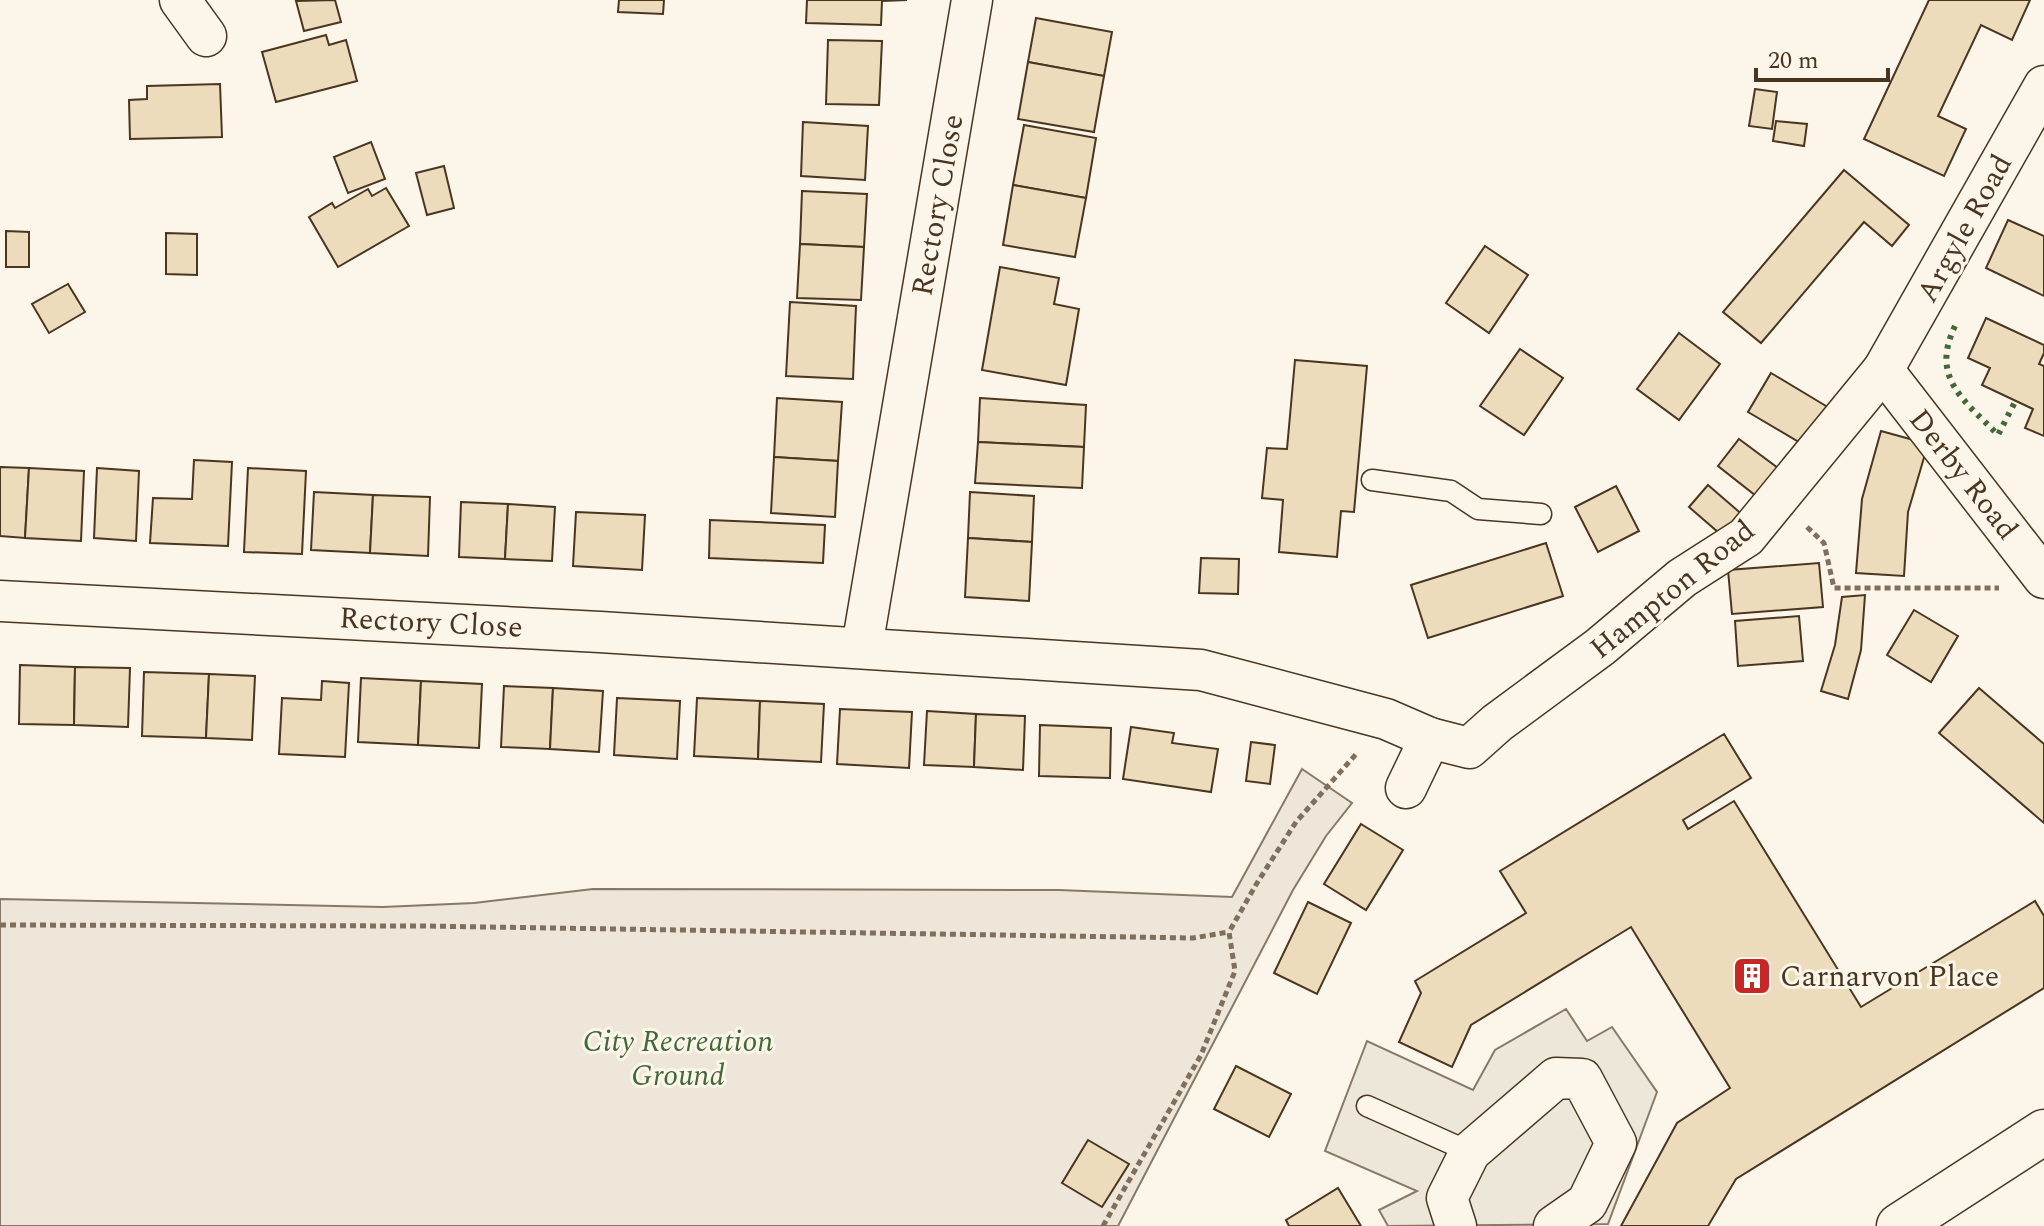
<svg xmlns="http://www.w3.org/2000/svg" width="2044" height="1226" font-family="Spectral,serif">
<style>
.green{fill:#ede6d9;stroke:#887966;stroke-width:2}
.parking{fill:#ede7d9;stroke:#887966;stroke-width:2}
.building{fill:#ecdcbc;stroke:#4a3520;stroke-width:2}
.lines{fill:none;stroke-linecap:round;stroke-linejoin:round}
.lane-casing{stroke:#4a3520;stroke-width:23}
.street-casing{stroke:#4a3520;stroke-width:43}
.primary-casing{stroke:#4a3520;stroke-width:47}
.path{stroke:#7f6f5c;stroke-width:5;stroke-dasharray:6 4;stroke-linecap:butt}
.lane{stroke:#fbf6e9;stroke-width:20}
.street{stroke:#fbf6e9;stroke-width:40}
.primary{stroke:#fbf6e9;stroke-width:44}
.hedge{stroke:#436837;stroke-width:6;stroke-dasharray:4 6;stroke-linecap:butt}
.labels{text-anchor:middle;stroke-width:6;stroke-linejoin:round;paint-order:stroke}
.street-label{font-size:30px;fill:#4a3520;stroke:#fbf6e9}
.poi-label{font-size:30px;fill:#4a3520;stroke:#fbf6e9;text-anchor:start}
.park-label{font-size:30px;font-style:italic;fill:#436837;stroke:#fbf6e9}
</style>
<rect width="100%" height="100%" fill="#fbf6e9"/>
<polygon class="green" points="1302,769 1352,803 1326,836 1293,890 1118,1226 0,1226 0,899 383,907 474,903 593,889 1059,890 1232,897"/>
<polygon class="parking" points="1566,1009 1587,1041 1612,1027 1657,1092 1608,1224 1388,1226 1379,1210 1417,1191 1325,1151 1367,1041 1473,1090 1495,1050"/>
<g class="building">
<polygon points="335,0 341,22 304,31 296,1"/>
<polygon points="619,0 664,0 663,14 618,12"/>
<polygon points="807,0 907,0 882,1 881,25 806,23"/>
<polygon points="1929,0 2030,0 2012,40 1981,25 1938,116 1966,129 1944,176 1864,139"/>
<polygon points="1036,18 1112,32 1104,76 1028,62"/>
<polygon points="326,35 329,45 346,40 357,81 276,102 262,52"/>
<polygon points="828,40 882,41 879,105 826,104"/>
<polygon points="1028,62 1104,76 1094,132 1018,119"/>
<polygon points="220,84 222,137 130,139 129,100 147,99 147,86"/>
<polygon points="1755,89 1777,92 1772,129 1749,126"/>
<polygon points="1776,121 1807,124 1804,146 1773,141"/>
<polygon points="803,122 868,126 865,180 801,176"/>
<polygon points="1024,125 1096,138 1086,198 1013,185"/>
<polygon points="371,142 385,179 348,193 334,157"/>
<polygon points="444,166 454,208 427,215 416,173"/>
<polygon points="1844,170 1909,225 1892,246 1864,222 1761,343 1723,312"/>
<polygon points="1013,185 1086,198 1075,257 1003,245"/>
<polygon points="386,188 409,226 338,267 309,217 332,203 335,208 368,189 372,196"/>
<polygon points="802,191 867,194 864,247 800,244"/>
<polygon points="2008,220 2044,236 2044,296 1986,268"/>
<polygon points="6,231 29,232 29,267 6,267"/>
<polygon points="166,233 197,234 197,275 166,274"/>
<polygon points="800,244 864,247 861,300 797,298"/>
<polygon points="1485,246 1528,275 1489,333 1446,303"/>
<polygon points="1000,267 1059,278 1054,304 1079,309 1066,385 982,370"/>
<polygon points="68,284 85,312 49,333 32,304"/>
<polygon points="790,302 856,306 853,379 786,376"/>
<polygon points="1986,318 2044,345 2044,353 2039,364 2044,366 2044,436 2025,428 2033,409 1982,385 1990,368 1968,358"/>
<polygon points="1679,333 1720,364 1679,420 1637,389"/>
<polygon points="1520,349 1563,378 1524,435 1480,406"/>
<polygon points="1295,360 1367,366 1354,512 1341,511 1337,557 1279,552 1283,500 1262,498 1267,448 1287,449"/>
<polygon points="1771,373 1831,409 1809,448 1748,412"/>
<polygon points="777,398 842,402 838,461 774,457"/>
<polygon points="980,398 1086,405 1084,447 978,442"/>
<polygon points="1881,431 1928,444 1908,512 1904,576 1856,573 1862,499"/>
<polygon points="1739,439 1782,471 1760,499 1718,466"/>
<polygon points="978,442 1084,447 1082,488 975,483"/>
<polygon points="774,457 838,461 835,517 771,513"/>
<polygon points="194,460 232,462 228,546 150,543 153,498 192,499"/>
<polygon points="0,467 29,468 25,538 0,536"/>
<polygon points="29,468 84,471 81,541 25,538"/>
<polygon points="97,468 139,471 136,541 94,538"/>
<polygon points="248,468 306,471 302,554 244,552"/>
<polygon points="1708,485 1745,517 1726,539 1689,507"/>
<polygon points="1616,486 1639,531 1598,552 1575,507"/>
<polygon points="314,492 373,495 370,553 311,550"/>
<polygon points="970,492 1034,496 1032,542 968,538"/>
<polygon points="373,495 430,497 428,556 370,553"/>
<polygon points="461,502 508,504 505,559 459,557"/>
<polygon points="508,504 555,507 552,561 505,559"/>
<polygon points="576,512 645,515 642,570 573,566"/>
<polygon points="710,520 825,525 823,563 709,558"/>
<polygon points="968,538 1032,542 1029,601 965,597"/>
<polygon points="1546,543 1563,596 1428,638 1411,585"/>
<polygon points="1201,558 1239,559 1238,594 1199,593"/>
<polygon points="1819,563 1823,607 1732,614 1728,570"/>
<polygon points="1865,595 1861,650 1848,699 1821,691 1835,645 1842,597"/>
<polygon points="1914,610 1958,636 1931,682 1887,655"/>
<polygon points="1799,616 1803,661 1738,666 1735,621"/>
<polygon points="20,665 75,667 74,725 19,724"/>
<polygon points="75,667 130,668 128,727 74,725"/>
<polygon points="144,672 209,674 206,738 142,736"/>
<polygon points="209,674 255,676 252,740 206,738"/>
<polygon points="361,678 421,681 418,745 358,742"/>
<polygon points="322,681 349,683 345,757 279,754 282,698 321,700"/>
<polygon points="421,681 482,684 479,748 418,745"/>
<polygon points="504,686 553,688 550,749 501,747"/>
<polygon points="553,688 603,691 599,752 550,749"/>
<polygon points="1979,688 2044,744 2044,823 1939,733"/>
<polygon points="617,698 680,701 677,759 614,755"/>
<polygon points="697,698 760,701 758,759 694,756"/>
<polygon points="760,701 824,704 821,762 758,759"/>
<polygon points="840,709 912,712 909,768 837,764"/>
<polygon points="927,711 976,714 974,767 924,765"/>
<polygon points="976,714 1025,716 1023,770 974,767"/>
<polygon points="1040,725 1111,728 1110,778 1039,776"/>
<polygon points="1131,727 1174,733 1172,743 1218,749 1211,792 1123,779"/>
<polygon points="1724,734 1751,778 1683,820 1688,829 1734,801 1861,1007 2035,901 2044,916 2044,988 1736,1179 1708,1226 1621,1226 1677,1123 1730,1088 1631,927 1471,1025 1452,1067 1399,1042 1421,993 1415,981 1526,913 1500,871"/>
<polygon points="1251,742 1275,745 1270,784 1246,781"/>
<polygon points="1361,824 1403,850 1366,910 1324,884"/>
<polygon points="1308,902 1351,923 1317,994 1274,973"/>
<polygon points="1236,1066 1291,1094 1269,1137 1214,1109"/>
<polygon points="1088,1140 1129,1164 1102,1207 1062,1183"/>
<polygon points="1338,1188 1361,1226 1289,1226 1286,1220"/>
</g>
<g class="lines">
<defs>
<g id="lane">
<polyline points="1372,480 1451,491 1478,509 1541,514"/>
<polyline points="1367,1106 1470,1152"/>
</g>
<g id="street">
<polyline points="180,0 206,36"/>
<polyline points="1883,370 2044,578"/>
<polyline points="0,601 600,632 1201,670 1386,719 1430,738 1469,748 1497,723 1600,647 1682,578 1746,537 1883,370 2044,86"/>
<polyline points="862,647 972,0"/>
<polyline points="1406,788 1430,738"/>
<polyline points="1456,1226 1447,1198 1470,1152 1556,1078 1582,1079 1616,1143 1587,1203 1554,1226"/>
</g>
<polyline id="primary" points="1899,1226 2044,1132"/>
</defs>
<use href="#lane" class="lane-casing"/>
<use href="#street" class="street-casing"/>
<use href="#primary" class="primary-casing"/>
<g class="path">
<polyline points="1807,527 1824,543 1834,588 1999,588"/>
<polyline points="0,925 422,926 1193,938 1229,932"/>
<polyline points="1103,1226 1201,1055 1235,971 1229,932 1257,883 1296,822 1357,753"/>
</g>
<use href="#lane" class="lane"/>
<use href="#street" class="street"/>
<use href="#primary" class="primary"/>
<path class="hedge" d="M1955 326C1930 378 1964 400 1998 435L2016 400"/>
</g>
<defs>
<symbol id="building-square" viewBox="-11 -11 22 22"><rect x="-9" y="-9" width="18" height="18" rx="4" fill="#c62828" stroke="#fbf6e9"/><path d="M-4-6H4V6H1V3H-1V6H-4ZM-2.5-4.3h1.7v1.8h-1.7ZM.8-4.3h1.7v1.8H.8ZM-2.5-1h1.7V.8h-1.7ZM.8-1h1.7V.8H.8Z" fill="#fff"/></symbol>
</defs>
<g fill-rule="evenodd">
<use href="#building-square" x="1730" y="954" width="44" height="44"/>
</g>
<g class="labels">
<g class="street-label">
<text transform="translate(937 205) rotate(-80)" y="10">Rectory Close</text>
<text transform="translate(1964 228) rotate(-61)" y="10">Argyle Road</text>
<text transform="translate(1964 474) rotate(52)" y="10">Derby Road</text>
<text transform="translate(1672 589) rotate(-39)" y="10">Hampton Road</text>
<text transform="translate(431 622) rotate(3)" y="10">Rectory Close</text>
</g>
<g class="poi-label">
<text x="1780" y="986">Carnarvon Place</text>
</g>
<g class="park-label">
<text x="678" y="1051">City Recreation<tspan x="678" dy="34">Ground</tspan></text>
</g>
</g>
<path d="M1756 68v12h132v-12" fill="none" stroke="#4a3520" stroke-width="4"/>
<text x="1768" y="68" font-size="24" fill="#4a3520" stroke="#fbf6e9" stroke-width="6" paint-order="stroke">20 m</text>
</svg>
